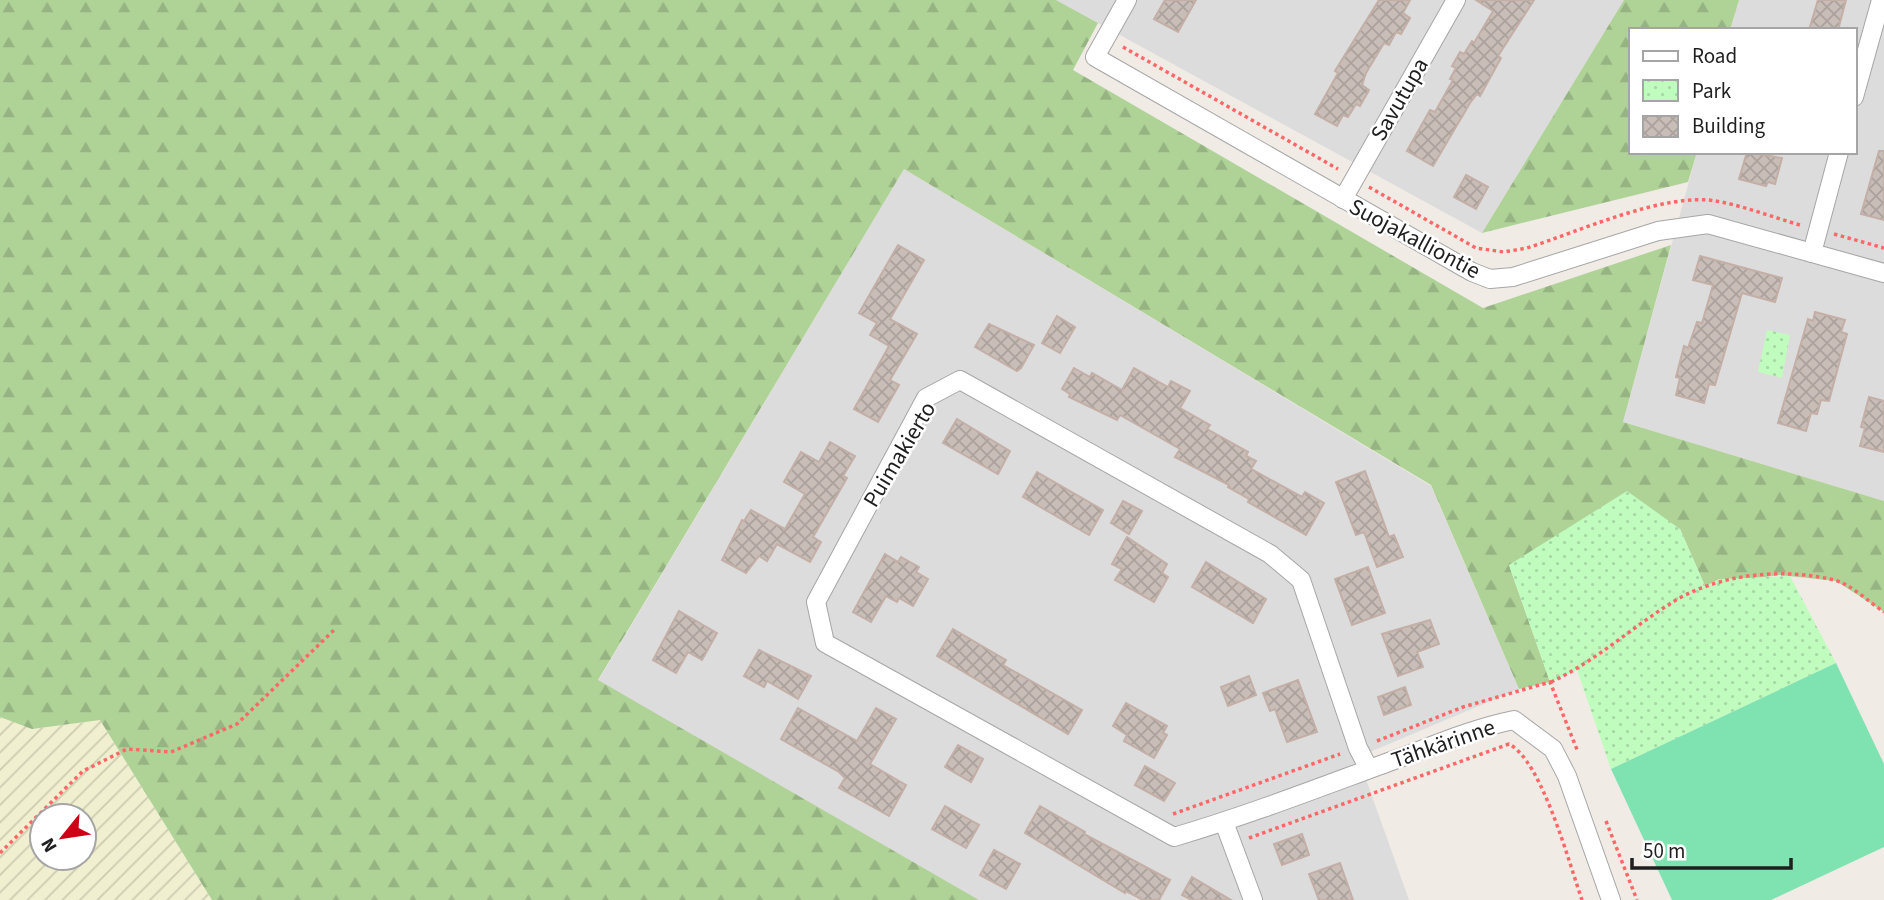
<svg xmlns="http://www.w3.org/2000/svg" width="1884" height="900" font-family="'Source Sans 3',sans-serif">
<style>
.residential{fill:#dddcdc}
.farmland{fill:url(#farmland-furrows);fill-rule:evenodd}
.forest{fill:url(#forest-firs)}
.park{fill:url(#park-dots)}
.pitch{fill:#7ee3b1}
.building{fill:url(#building-cross-hatch);stroke:#c3afa6;stroke-width:2}
.lines{fill:none;stroke-linecap:round;stroke-linejoin:round}
.minor-casing{stroke:#a6a6a6;stroke-width:20}
.path{stroke:#ff6768;stroke-width:3.5;stroke-dasharray:3.5 3.5;stroke-linecap:butt}
.minor{stroke:#fff;stroke-width:18}
.labels{text-anchor:middle;stroke-width:5;stroke-linejoin:round;paint-order:stroke}
.street-label{font-size:23px;fill:#1f1f1f;stroke:#fff}
</style>
<defs>
<pattern id="farmland-furrows" width="10" height="10" patternUnits="userSpaceOnUse" patternTransform="scale(1.75)"><rect width="10" height="10" fill="#f0efcf"/><path d="M-1 1l2-2M0 10L10 0M9 11l2-2" fill="none" stroke="#cdccb1"/></pattern>
<pattern id="forest-firs" width="22" height="20" patternUnits="userSpaceOnUse" patternTransform="scale(1.75)"><rect width="22" height="20" fill="#afd297"/><path d="M5 1l3.5 6h-7zM16 11l3.5 6h-7z" fill="#96b482"/></pattern>
<pattern id="park-dots" width="8" height="8" patternUnits="userSpaceOnUse" patternTransform="scale(1.75)"><rect width="8" height="8" fill="#c1fcbf"/><path d="M2 2h.1M6 6h.1" fill="none" stroke="#a5d8a4" stroke-width="1.8" stroke-linecap="round"/></pattern>
<pattern id="building-cross-hatch" width="8" height="8" patternUnits="userSpaceOnUse" patternTransform="scale(1.75)"><rect width="8" height="8" fill="#c8bdb7"/><path d="M0 0l8 8M0 8l8-8" fill="none" stroke="#aba29d"/></pattern>
</defs>
<rect width="100%" height="100%" fill="#f0ebe5"/>
<g class="residential">
<polygon points="1056,0 1624,0 1482,233"/>
<polygon points="1739,0 1884,0 1884,501 1623,422 1697,152 1854,152 1854,30 1730,30"/>
<polygon points="904,169 1431,486 1519,689 1358,757 1409,900 979,900 598,681"/>
</g>
<path class="farmland" d="M0 717 33 729 100 720 212 900H0ZM42 816H84V858H42Z"/>
<g class="forest">
<polygon points="0,0 1056,0 1098,23 1073,70 1483,308 1671,245 1623,422 1884,501 1884,612 1836,581 1779,575 1705,586 1680,529 1509,565 1550,682 1519,689 1431,485 904,169 598,680 979,900 212,900 100,720 32,729 0,717"/>
<polygon points="1624,0 1739,0 1730,30 1630,30 1630,152 1697,152 1688,182 1482,233"/>
</g>
<g class="park">
<polygon points="1767,330 1790,335 1782,378 1758,372"/>
<polygon points="1627,491 1680,529 1705,586 1719,579 1790,576 1836,663 1611,769 1577,670 1550,682 1509,565"/>
</g>
<polygon class="pitch" points="1836,663 1884,764 1884,847 1771,900 1672,900 1611,769"/>
<g class="building">
<polygon points="1165,0 1196,0 1178,32 1154,19"/>
<polygon points="1379,0 1410,0 1403,13 1410,18 1401,34 1396,32 1389,45 1384,43 1366,73 1362,85 1369,90 1360,106 1356,104 1348,117 1343,115 1337,126 1315,114 1338,73 1335,71"/>
<polygon points="1476,0 1534,0 1498,56 1501,58 1480,96 1477,94 1470,103 1433,166 1407,151 1430,110 1435,112 1453,80 1450,79 1456,68 1452,66 1460,52 1464,54 1472,41 1474,43 1493,11"/>
<polygon points="1818,0 1846,0 1838,30 1809,30"/>
<polygon points="1879,151 1884,151 1884,220 1861,214"/>
<polygon points="1747,152 1782,158 1775,184 1768,182 1766,186 1739,179"/>
<polygon points="1466,175 1488,187 1476,209 1454,197"/>
<polygon points="898,245 924,260 890,319 917,334 890,380 899,385 878,422 854,409 889,346 870,335 877,323 859,313"/>
<polygon points="1700,256 1782,278 1775,302 1742,293 1715,385 1709,384 1704,403 1676,395 1680,378 1676,377 1684,346 1688,348 1697,322 1702,323 1713,285 1693,280"/>
<polygon points="1815,312 1845,320 1841,332 1847,334 1829,401 1821,400 1817,414 1811,413 1806,431 1778,423 1808,319 1813,321"/>
<polygon points="1057,316 1075,327 1060,353 1042,343"/>
<polygon points="989,324 1034,345 1021,368 1017,371 975,347"/>
<polygon points="1074,368 1090,377 1092,373 1122,390 1134,368 1168,387 1171,381 1190,391 1180,408 1210,425 1207,429 1248,452 1246,456 1256,461 1251,469 1302,497 1305,492 1324,503 1306,535 1248,502 1249,499 1228,487 1229,485 1175,457 1180,449 1120,415 1117,420 1069,397 1070,394 1062,389"/>
<polygon points="1869,397 1884,401 1884,452 1860,446 1865,428 1861,427"/>
<polygon points="957,419 1010,451 998,474 943,443"/>
<polygon points="830,442 855,456 843,476 847,478 813,537 821,542 810,562 777,544 767,561 759,556 746,573 722,560 742,520 744,521 751,510 785,529 805,494 784,482 801,452 819,462"/>
<polygon points="1365,471 1389,537 1394,535 1403,557 1377,567 1364,532 1356,535 1336,482"/>
<polygon points="1037,472 1103,510 1089,535 1023,497"/>
<polygon points="1123,501 1142,511 1129,534 1111,523"/>
<polygon points="1127,537 1167,564 1162,573 1168,577 1154,602 1115,580 1122,569 1112,564"/>
<polygon points="885,554 898,562 901,557 919,567 916,572 928,579 913,606 899,598 897,602 886,596 871,622 853,612"/>
<polygon points="1206,562 1266,599 1253,623 1192,587"/>
<polygon points="1368,567 1385,613 1352,625 1335,579"/>
<polygon points="679,611 717,633 702,660 688,652 676,673 653,660"/>
<polygon points="1430,620 1439,644 1417,652 1423,667 1398,676 1382,634"/>
<polygon points="953,629 1006,660 1003,665 1082,710 1068,734 937,656"/>
<polygon points="759,650 811,676 798,699 767,681 764,687 744,676"/>
<polygon points="1249,676 1256,695 1228,706 1221,687"/>
<polygon points="1298,680 1317,732 1287,742 1275,709 1270,711 1263,693"/>
<polygon points="1405,687 1411,705 1384,715 1378,697"/>
<polygon points="1126,703 1167,726 1163,733 1167,735 1154,758 1124,741 1127,735 1113,726"/>
<polygon points="798,708 857,741 876,708 896,719 870,764 906,785 889,816 839,788 845,778 839,772 781,739"/>
<polygon points="958,745 983,759 971,782 945,767"/>
<polygon points="1145,766 1175,783 1164,801 1135,785"/>
<polygon points="945,806 979,825 966,848 932,829"/>
<polygon points="1040,806 1085,832 1084,834 1170,880 1159,900 1143,900 1126,891 1125,893 1025,833"/>
<polygon points="1302,834 1309,855 1282,865 1274,844"/>
<polygon points="994,850 1020,864 1006,889 980,875"/>
<polygon points="1340,863 1353,900 1319,900 1309,874"/>
<polygon points="1192,877 1231,900 1192,900 1182,895"/>
</g>
<g class="lines">
<defs>
<g id="minor">
<polyline points="1127,0 1095,57 1472,272 1490,279 1513,277 1658,231 1708,224 1884,273"/>
<polyline points="1854,97 1881,0"/>
<polyline points="1343,199 1456,0"/>
<polyline points="1812,253 1839,152"/>
<path d="M1369 769 1358 748 1301 580 1270 554 960 380 926 398 816 602 825 643 1174 837C1249 815 1323 786 1397 759 1435 745 1474 728 1514 720L1553 749 1567 776 1611 900"/>
<polyline points="1224,822 1253,900"/>
</g>
</defs>
<use href="#minor" class="minor-casing"/>
<g class="path">
<polyline points="1123,47 1338,169"/>
<path d="M1369 187 1476 248 1504 252 1527 248C1578 232 1664 192 1716 201 1744 206 1772 217 1800 225"/>
<polyline points="1834,234 1884,248"/>
<path d="M1551 682C1594 662 1629 630 1668 605 1715 574 1780 567 1834 580 1851 584 1870 603 1884 612"/>
<polyline points="1377,741 1463,707 1550,682 1578,752"/>
<polyline points="1173,814 1340,754"/>
<polyline points="1606,821 1637,900"/>
<path d="M1249 838 1509 744C1542 761 1569 863 1582 900"/>
<polyline points="0,853 83,771 127,749 171,752 237,724 334,630"/>
</g>
<use href="#minor" class="minor"/>
</g>
<g class="labels">
<g class="street-label">
<text transform="translate(1399 99) rotate(-60)" y="8">Savutupa</text>
<text transform="translate(1415 238) rotate(28)" y="8">Suojakalliontie</text>
<text transform="translate(899 454) rotate(-59)" y="8">Puimakierto</text>
<text transform="translate(1443 743) rotate(-19)" y="8">Tähkärinne</text>
</g>
</g>
<rect x="1629" y="28" width="228" height="126" fill="#ffffff" stroke="#a5a5a5" stroke-width="2"/>
<rect x="1643" y="51" width="35" height="10" fill="#ffffff" stroke="#a5a5a5" stroke-width="2"/>
<text x="1692" y="63" font-size="21" fill="#1f1f1f">Road</text>
<rect x="1643" y="80" width="35" height="21" fill="url(#park-dots)" stroke="#a5a5a5" stroke-width="2"/>
<text x="1692" y="98" font-size="21" fill="#1f1f1f">Park</text>
<rect x="1643" y="116" width="35" height="21" fill="url(#building-cross-hatch)" stroke="#a5a5a5" stroke-width="2"/>
<text x="1692" y="133" font-size="21" fill="#1f1f1f">Building</text>
<g transform="translate(63 837) rotate(240)"><circle r="33" fill="#ffffff" stroke="#a5a5a5" stroke-width="2"/>
<path d="M0-5L12 26L0 18L-12 26Z" fill="#ce0017"/>
<text y="-10" font-size="19" font-weight="bold" text-anchor="middle" fill="#1f1f1f">N</text>
</g>
<path d="M1632 858v10h159v-10" fill="none" stroke="#1f1f1f" stroke-width="3.5"/>
<text x="1643" y="858" font-size="21" fill="#1f1f1f" stroke="#ffffff" stroke-width="5" paint-order="stroke">50 m</text>
</svg>
